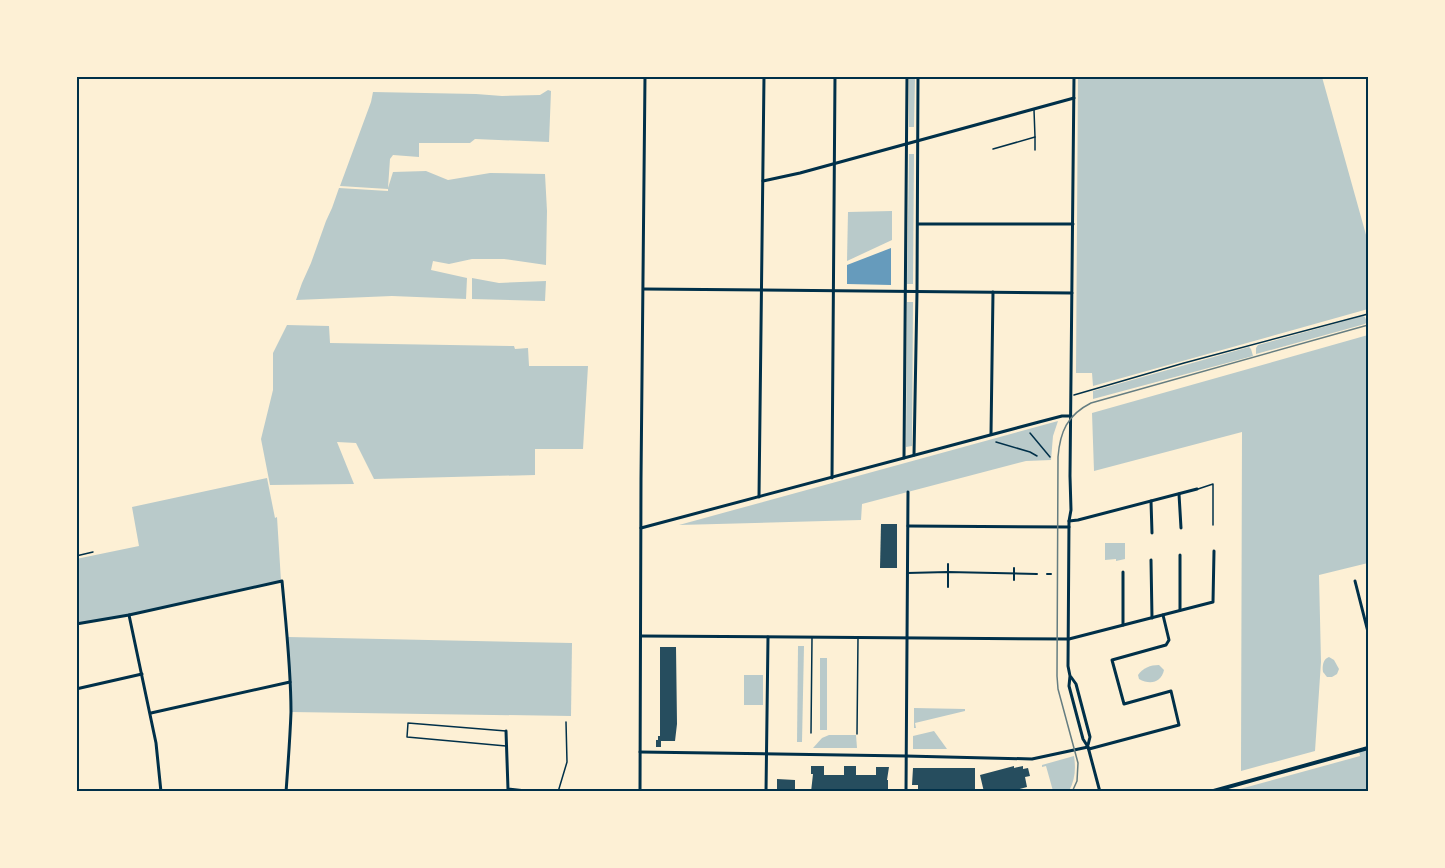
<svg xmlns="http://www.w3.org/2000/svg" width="1445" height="868" font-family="'Times New Roman',serif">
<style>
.green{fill:#b9caca}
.water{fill:#669bbc}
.building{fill:#264d5e}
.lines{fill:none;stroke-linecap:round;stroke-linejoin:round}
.path{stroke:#003049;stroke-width:1.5}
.service{stroke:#003049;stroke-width:1.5}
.pedestrian{stroke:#003049;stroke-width:2}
.minor{stroke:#003049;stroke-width:3}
.tertiary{stroke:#003049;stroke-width:4}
.tram{stroke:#657d81;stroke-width:1.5}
.neatline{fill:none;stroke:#003049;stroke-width:2}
</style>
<rect width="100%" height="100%" fill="#fdf0d5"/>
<g class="green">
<polygon points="909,77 915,77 914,127 909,127"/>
<polygon points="1078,77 1322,77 1368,242 1368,309 1093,386 1092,373 1076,373"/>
<polygon points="548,90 551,91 549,142 475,139 470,143 419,143 419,157 393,155 390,159 388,188 393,172 426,171 448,180 490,173 545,174 547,211 546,265 504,259 472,259 449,264 433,261 431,270 467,278 466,299 392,296 296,300 302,283 311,263 326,221 332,208 339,188 388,191 388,189 340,186 371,102 373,92 476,94 502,96 540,95"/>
<polygon points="909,154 914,154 913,284 907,284"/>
<polygon points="892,211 892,240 847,261 848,212"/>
<polygon points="472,278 499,283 546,281 545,301 472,299"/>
<polygon points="907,302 913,302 912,446 906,447"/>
<polygon points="1363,316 1365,317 1367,322 1365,324 1256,354 1256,348 1258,345"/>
<polygon points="287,325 329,326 330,343 514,346 515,349 528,348 529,366 588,366 583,449 535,449 535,475 374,479 356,443 337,442 354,484 270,485 261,439 273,390 273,353"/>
<polygon points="1368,335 1368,563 1319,575 1321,662 1315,751 1241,771 1242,432 1094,471 1092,413"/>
<polygon points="1249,347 1251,349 1253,356 1093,399 1093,391"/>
<polygon points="1058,421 1053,436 1051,460 1026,461 862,504 861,520 679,525"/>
<polygon points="267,478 275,518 277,517 281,581 129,615 77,624 76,559 139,546 132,507"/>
<polygon points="1105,543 1125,543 1125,559 1116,561 1116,559 1105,560"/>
<polygon points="288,637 572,643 571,716 291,712"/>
<polygon points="798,646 804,646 802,742 797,742"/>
<path d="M1329 657 1334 660 1339 669 1337 674 1332 677H1327L1323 672C1322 666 1323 659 1329 657Z"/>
<rect x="820" y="658" width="7" height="72"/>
<path d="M1159 665 1164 670C1161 683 1150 685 1139 679L1138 675C1143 668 1150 665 1159 665Z"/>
<rect x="744" y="675" width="19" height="30"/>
<polygon points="914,708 965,709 965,711 915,723 916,728 914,728"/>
<polygon points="934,731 947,749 913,749 913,736"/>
<polygon points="829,735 856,735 857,748 813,748 822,738"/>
<polygon points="1368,748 1368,791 1229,792 1360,756 1359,751"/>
<path d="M1074 756C1076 769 1075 780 1069 791H1053L1046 766 1042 767V765Z"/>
</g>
<polygon class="water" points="891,248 891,285 847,284 847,265"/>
<g class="building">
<polygon points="881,524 897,524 897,568 880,568"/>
<polygon points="660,647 676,647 677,724 675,741 661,741 661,747 656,747 656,740 658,740 658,736 660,736"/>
<polygon points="811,766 824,766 824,775 844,775 844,766 856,766 856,775 876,775 876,767 889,767 887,780 888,780 888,792 811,792 813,774 811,774"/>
<polygon points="1014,766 1014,768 1023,766 1023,769 1028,768 1030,776 1025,777 1027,787 1009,792 984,792 980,775"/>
<polygon points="913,768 975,768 975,792 918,792 918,785 912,785"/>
<polygon points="777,779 795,780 795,792 777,792"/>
</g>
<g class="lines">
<g class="path">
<polyline points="1074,395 1184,363 1368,314"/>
<polyline points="1030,433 1050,457"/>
<polyline points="996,442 1030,452 1037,456"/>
<polyline points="76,556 93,552"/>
</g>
<g class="service">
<polyline points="1035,137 1035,150"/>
<polyline points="993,149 1035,137 1034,110"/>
<polyline points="1198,489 1213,484 1213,525"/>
<polyline points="811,733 812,638"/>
<polyline points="857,734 858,638"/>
<polyline points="506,746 407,737 408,723 506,731"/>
<polyline points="558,792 567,762 566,722"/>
</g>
<g class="pedestrian">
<polyline points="907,573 948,572 1037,574"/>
<polyline points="1047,574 1051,574"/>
<polyline points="1014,580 1014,568"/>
<polyline points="948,587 948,564"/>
</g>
<g class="minor">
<polyline points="1074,76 1070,476 1071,510 1069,521 1068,666 1070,676 1069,686 1083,739 1088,747 1100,792"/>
<polyline points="763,181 800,173 1074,98"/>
<polyline points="918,224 1073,224"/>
<polyline points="644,289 1072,293"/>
<polyline points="991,434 993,292"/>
<polyline points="914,455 917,292 918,76"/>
<polyline points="904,458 907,76"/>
<polyline points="832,478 835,76"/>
<polyline points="1179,494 1181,528"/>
<polyline points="759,497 764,76"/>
<polyline points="1151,501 1152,533"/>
<polyline points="1069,521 1078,520 1197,489"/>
<polyline points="908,526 1069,527"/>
<polyline points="641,528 1039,422 1062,416 1071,416"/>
<polyline points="1151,560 1152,618"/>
<polyline points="1355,581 1368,632"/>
<polyline points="1180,610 1180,555"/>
<polyline points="129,615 156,743 161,792"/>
<path d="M76 624 129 615 282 581C286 625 291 668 291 712 290 739 288 765 286 792"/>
<polyline points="1123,625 1123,572"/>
<polyline points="641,636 1069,639 1213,602 1214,551"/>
<polyline points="1071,677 1076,684 1090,737 1088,745"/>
<polyline points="76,689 142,674"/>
<polyline points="151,713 290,682"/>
<polyline points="506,731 508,789 535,792"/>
<polyline points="1089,749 1179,725 1171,691 1124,704 1112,660 1166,645 1169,640 1163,615"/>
<polyline points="640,752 906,756 1032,759 1088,747"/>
<polyline points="640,792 641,479 645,76"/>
<polyline points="766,792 768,637"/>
<polyline points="906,792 908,492"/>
</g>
<polyline class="tertiary" points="1210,792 1368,748"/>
<path class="tram" d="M1072 792 1077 781 1078 763 1058 689 1057 676 1058 457C1060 432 1067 415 1091 403L1368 325"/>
</g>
<rect width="1445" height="868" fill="none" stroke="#fdf0d5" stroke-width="156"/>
<rect x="78" y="78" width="1289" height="712" class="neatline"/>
</svg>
